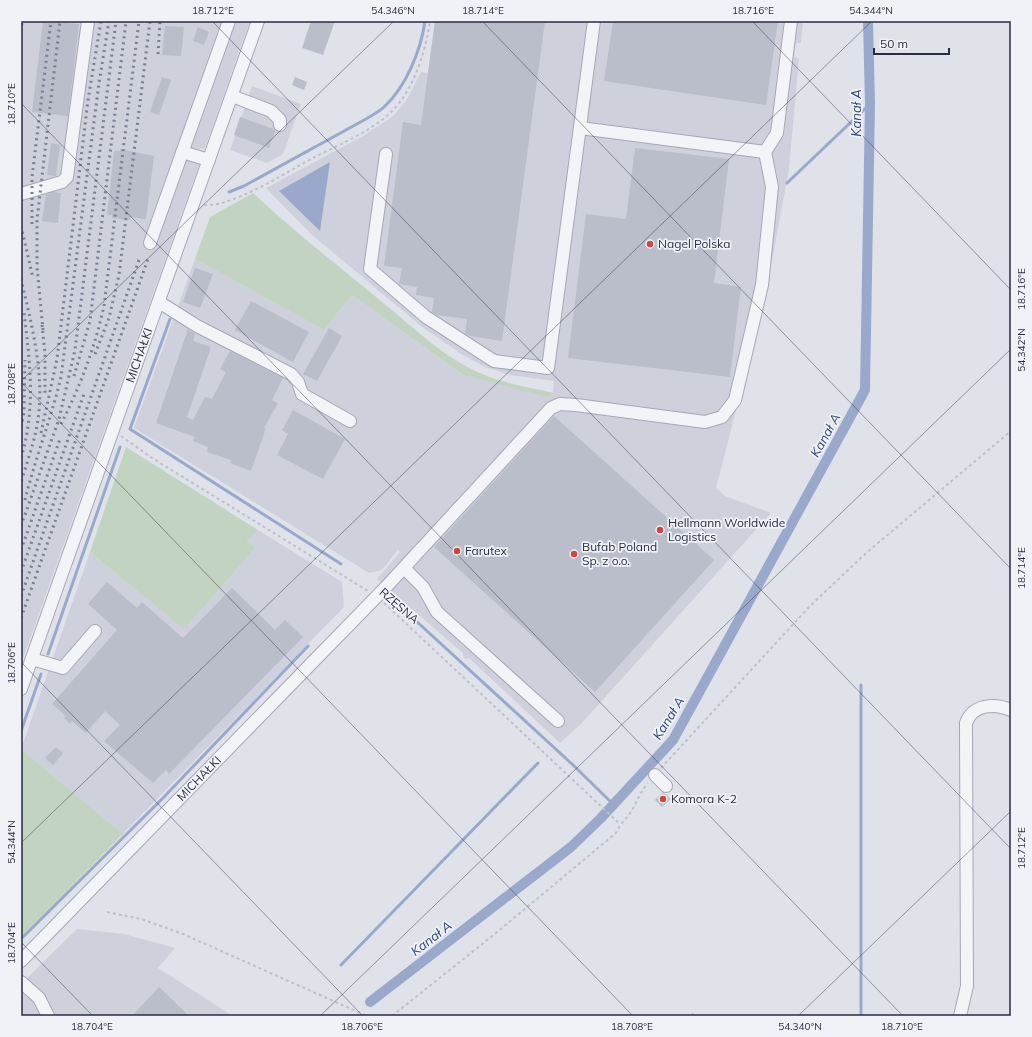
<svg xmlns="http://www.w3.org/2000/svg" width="1032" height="1037" font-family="Mulish,sans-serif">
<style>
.built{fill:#ced1dc}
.green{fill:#c2d4c1}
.water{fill:#9aa9cb}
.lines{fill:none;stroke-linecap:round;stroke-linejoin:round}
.stream{stroke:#9aa9cb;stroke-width:3}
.canal{stroke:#9aa9cb;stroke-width:10}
.building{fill:#babdca}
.minor-casing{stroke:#a5a8b4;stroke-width:14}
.path{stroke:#bec0c9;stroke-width:2;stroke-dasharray:3 3;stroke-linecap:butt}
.minor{stroke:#f3f4f8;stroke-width:12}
.rail{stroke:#797e94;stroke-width:3;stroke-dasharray:2 4;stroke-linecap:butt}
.ticks{fill:none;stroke:#282d42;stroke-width:1;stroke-opacity:0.45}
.poi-dot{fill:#d34440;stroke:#f0f2f7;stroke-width:1.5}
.labels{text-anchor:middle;stroke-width:3.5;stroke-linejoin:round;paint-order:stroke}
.poi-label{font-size:12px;fill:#282d42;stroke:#f0f2f7;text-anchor:start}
.street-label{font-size:12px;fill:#282d42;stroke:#f0f2f7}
.water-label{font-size:13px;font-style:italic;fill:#304477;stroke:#f0f2f7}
.neatline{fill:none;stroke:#282d42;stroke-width:1.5}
.ticks-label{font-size:10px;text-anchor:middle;fill:#282d42}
</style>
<rect width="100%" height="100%" fill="#e0e2ea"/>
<g class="built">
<polygon points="21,21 250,21 205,148 198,149 194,161 199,165 21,664"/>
<polygon points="435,21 803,21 801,43 796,43 794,57 799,58 789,169 772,261 759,322 716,488 725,496 771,513 581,724 560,743 469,658 465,659 463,656 463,653 377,579 400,552 398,550 382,570 369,573 134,428 195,259 324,330 352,295 463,375 553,393 554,381 510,375 485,367 461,354 421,326 311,234 266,188 363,136 392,117 406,101 421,72 428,73"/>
<polygon points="252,86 301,104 283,154 267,163 230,150"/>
<polygon points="258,530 342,582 344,607 123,834 21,749 90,552 184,628 256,547 247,542"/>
<polygon points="77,929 124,934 175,948 158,968 233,1016 21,1016 21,984"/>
</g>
<g class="green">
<path d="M253 193C294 231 338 266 381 301 413 327 444 358 482 374 505 384 529 387 553 393L548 397 463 375 352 295 324 330 195 259 210 217Z"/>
<polygon points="126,447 258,530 247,542 256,547 184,629 90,552"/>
<polygon points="21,749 123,834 21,937"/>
</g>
<polygon class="water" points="330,162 320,231 279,191"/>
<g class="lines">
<g class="stream">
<polyline points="787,183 870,104"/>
<path d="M229 192 244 186 366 119C372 115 379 112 384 107 406 87 421 50 425 21"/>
<polyline points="170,319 130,429 341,564"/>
<polyline points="415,620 572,764 613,804"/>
<polyline points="48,654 120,447"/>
<polyline points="861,685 861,1016"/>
<polyline points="21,731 41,674"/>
<polyline points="23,937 163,798 308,646"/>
<polyline points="341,965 538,763"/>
</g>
<polyline class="canal" points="370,1002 571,847 600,819 673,740 865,390 870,104 868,21"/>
</g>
<g class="building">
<polygon points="43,21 79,24 68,116 32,112"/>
<polygon points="311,21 335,21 323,55 302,48"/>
<polygon points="435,21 545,21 502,341 470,336 465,333 467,319 437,315 432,312 434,298 416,295 417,287 399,284 402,268 384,266 403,122 421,125"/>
<polygon points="613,21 778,21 766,105 604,81"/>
<polygon points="165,26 184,27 181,56 162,55"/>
<polygon points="198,27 209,32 204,45 193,41"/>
<polygon points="162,77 171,80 159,115 150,112"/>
<polygon points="295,77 307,82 304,90 292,85"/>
<polygon points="240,117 273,129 275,131 269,148 234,135"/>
<polygon points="51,143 60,145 56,176 47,175"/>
<polygon points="635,148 729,159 714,283 741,287 730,377 568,358 586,214 626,219"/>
<polygon points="120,149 154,156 146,219 130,217 130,220 112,218 112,215 107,215 114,151 120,151"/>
<polygon points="53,192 61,193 58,223 42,221 46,195"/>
<polygon points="195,268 213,274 200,308 183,302"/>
<polygon points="251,301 309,332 293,362 235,330"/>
<polygon points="329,328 342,336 317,381 303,374"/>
<polygon points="188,329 195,334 193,341 211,347 187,417 193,420 205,397 212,399 226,372 220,369 230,351 283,378 272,400 278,403 264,428 266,428 251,471 230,463 231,460 207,452 208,447 193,441 195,437 156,423"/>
<polygon points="293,410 345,439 323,479 277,455 288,434 282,430"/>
<polygon points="554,416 714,560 595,692 434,547"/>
<polygon points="107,582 137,608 142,602 183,638 232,588 275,630 285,620 303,637 169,774 166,770 153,783 104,741 120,725 105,711 86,733 72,721 70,724 64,718 66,716 52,704 117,630 88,604"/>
<polygon points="56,747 63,753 53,765 45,758"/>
<polygon points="663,792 671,799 662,807 655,800"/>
<polygon points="159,987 189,1016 132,1016"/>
</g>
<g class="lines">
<defs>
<g id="minor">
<polyline points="232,96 271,111 280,120 280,125"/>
<polyline points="580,128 765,152"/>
<polyline points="182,152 209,160"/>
<polyline points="386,154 370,269 426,317 494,361 548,368 594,21"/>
<polyline points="21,194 62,182 67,177 88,21"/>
<polyline points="150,243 229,21"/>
<polyline points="159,302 197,326 291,374 298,382 302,394 350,421"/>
<polyline points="404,568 423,587 437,612 558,721"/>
<polyline points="32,659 63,668 95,631"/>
<path id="s1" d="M21 689 258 21"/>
<polyline points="655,775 666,786"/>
<path id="s2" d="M21 961 386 587 551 408 560 404 576 405 705 422 722 417 735 400 762 285 772 187 765 152 777 133 791 21"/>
<polyline points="21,982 39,998 48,1016"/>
<path d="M960 1016 967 986 966 723C973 704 994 703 1011 710"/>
</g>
</defs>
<use href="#minor" class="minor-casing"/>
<g class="path">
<path d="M204 205C212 205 221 204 228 201 258 191 285 173 313 158 338 145 368 133 389 114 414 91 425 53 430 21"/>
<polyline points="121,436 152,458 368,591"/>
<polyline points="384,603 620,824"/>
<polyline points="661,768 809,607 865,554 1011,431"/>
<polyline points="107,912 141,919 183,934 367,1016"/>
<path d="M392 1016 496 933 616 833C620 824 626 819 631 812 637 802 640 792 648 783"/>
<polyline points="692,1016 693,1012"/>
</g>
<use href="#minor" class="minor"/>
<g class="rail">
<polyline points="21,31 22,21"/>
<polyline points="158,54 160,21"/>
<polyline points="32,224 32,177 51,21"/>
<polyline points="21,226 33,278"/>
<path d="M21 279C31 322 43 367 39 411 37 435 28 459 21 482"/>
<polyline points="42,325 45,353 45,395"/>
<polyline points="43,330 37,267 37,220 60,21"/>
<polyline points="95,354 109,318 119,275 150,21"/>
<polyline points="74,376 90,321 126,21"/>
<path d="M61 424C80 387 95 347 104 306L139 21"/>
<polyline points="21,427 24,412 25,360"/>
<polyline points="41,433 57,359 88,100 101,21"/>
<path d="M21 458C36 409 30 362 24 313"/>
<path d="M25 500C35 459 51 419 61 377L99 83 109 21"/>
<polyline points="21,526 59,419 75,350 116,21"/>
<polyline points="21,550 60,439"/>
<polyline points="21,572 85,391"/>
<polyline points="21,596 139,260"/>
<polyline points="21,618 149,256"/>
</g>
</g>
<path class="ticks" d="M212 21 1011 849M482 21 1011 569M752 21 1011 290M21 103 903 1016M21 381 394 21M21 382 633 1016M21 662 363 1016M21 843 872 21M21 942 93 1016M320 1016 1011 349M798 1016 1011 811"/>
<g class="poi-dot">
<circle cx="650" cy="244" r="4"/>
<circle cx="660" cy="530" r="4"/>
<circle cx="457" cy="551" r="4"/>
<circle cx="574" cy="554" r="4"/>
<circle cx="663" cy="799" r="4"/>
</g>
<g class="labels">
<g class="poi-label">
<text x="658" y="248">Nagel Polska</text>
<text x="668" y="527">Hellmann Worldwide<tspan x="668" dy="14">Logistics</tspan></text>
<text x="582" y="551">Bufab Poland<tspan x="582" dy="14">Sp. z o.o.</tspan></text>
<text x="465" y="555">Farutex</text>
<text x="671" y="803">Komora K-2</text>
</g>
<g class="street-label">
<text dy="4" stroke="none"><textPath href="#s1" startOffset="354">MICHAŁKI</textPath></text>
<text transform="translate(399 606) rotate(41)" y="4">RZĘSNA</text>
<text dy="4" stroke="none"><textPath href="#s2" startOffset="255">MICHAŁKI</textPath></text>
</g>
<g class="water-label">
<text transform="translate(856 113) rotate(-90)" y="5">Kanał A</text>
<text transform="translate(825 435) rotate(-61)" y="5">Kanał A</text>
<text transform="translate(668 718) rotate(-58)" y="5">Kanał A</text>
<text transform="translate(431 938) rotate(-38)" y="5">Kanał A</text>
</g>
</g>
<rect width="1032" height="1037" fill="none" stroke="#f0f2f7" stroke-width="44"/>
<path d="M874 48v6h75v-6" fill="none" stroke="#282d42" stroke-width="2"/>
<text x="880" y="48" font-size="12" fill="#282d42" stroke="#f0f2f7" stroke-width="3" paint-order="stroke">50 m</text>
<rect x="22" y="22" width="988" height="993" class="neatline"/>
<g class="ticks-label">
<text x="213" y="14">18.712°E</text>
<text x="393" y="14">54.346°N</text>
<text x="483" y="14">18.714°E</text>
<text x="753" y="14">18.716°E</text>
<text x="871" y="14">54.344°N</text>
<text transform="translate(11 104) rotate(-90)" y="4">18.710°E</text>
<text transform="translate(1021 289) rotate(-90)" y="4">18.716°E</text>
<text transform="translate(1021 350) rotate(-90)" y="4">54.342°N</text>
<text transform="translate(11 384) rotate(-90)" y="4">18.708°E</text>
<text transform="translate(1021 568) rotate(-90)" y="4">18.714°E</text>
<text transform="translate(11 663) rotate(-90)" y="4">18.706°E</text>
<text transform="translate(11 842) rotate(-90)" y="4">54.344°N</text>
<text transform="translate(1021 848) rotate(-90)" y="4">18.712°E</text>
<text transform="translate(11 943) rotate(-90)" y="4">18.704°E</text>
<text x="92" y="1030">18.704°E</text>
<text x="362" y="1030">18.706°E</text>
<text x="632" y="1030">18.708°E</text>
<text x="800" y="1030">54.340°N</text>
<text x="902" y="1030">18.710°E</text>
</g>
</svg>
